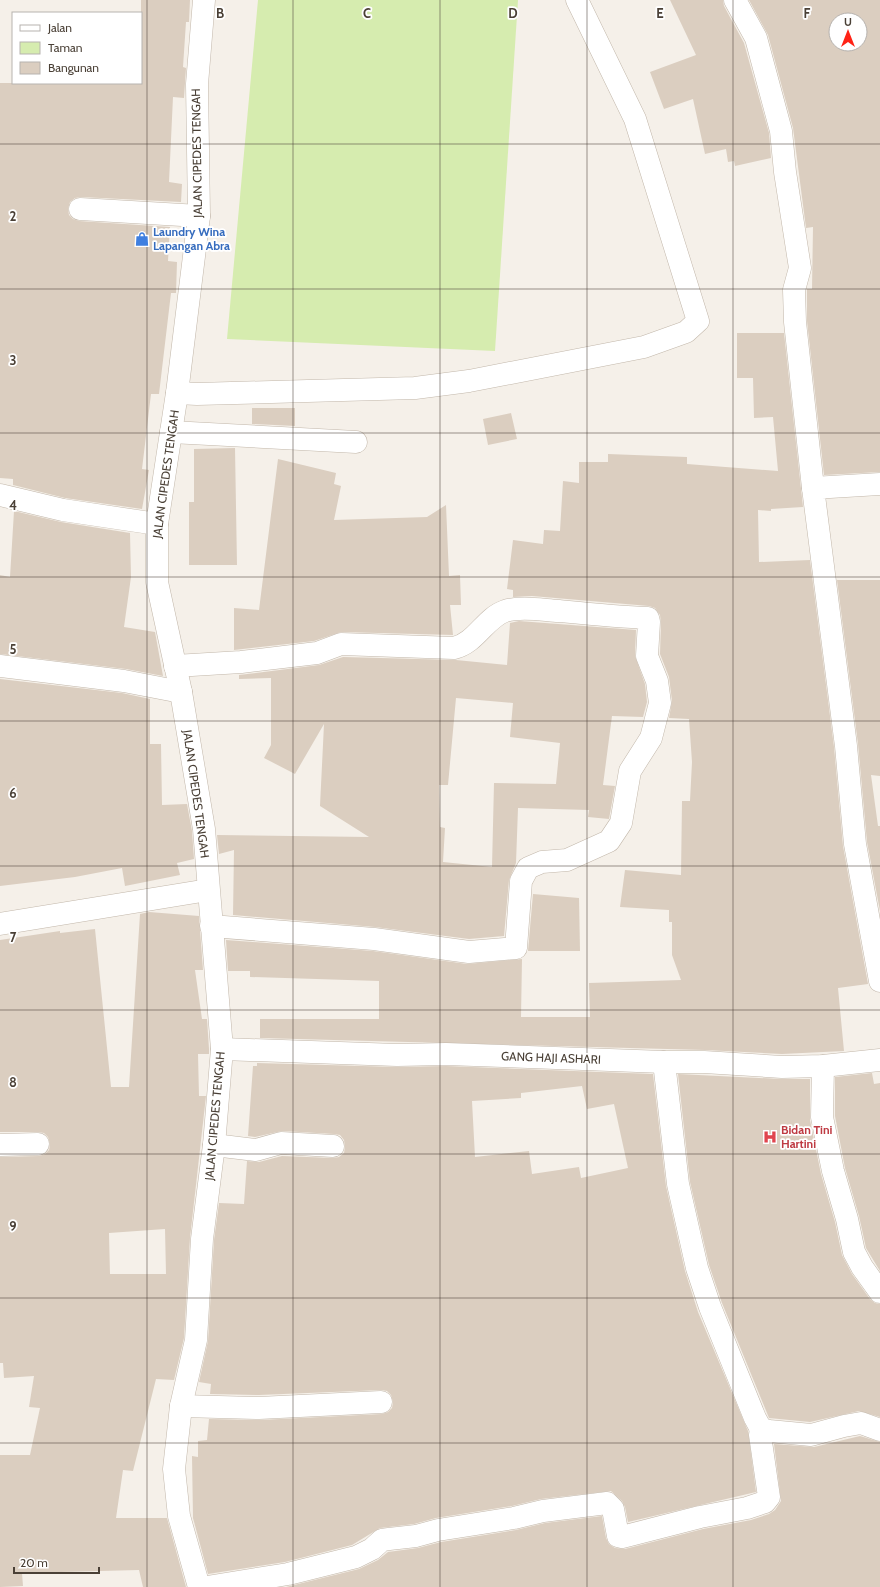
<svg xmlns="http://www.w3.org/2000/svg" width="880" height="1587" font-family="Cabin,sans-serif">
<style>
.green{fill:#d6ecaf}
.building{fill:#dbcec0;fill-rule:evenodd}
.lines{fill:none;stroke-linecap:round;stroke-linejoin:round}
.minor-casing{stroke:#c2b7aa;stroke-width:23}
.minor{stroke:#fff;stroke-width:22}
.grid{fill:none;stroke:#4a4036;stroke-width:1;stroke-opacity:0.55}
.labels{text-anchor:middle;stroke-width:3.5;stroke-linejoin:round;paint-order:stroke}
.street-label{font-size:12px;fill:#4a4036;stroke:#fff}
.shop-label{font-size:12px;font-weight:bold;fill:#366cbe;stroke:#fff;text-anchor:start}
.health-label{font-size:12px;font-weight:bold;fill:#be3a42;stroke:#fff;text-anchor:start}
.grid-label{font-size:13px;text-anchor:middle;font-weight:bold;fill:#4a4036;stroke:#fff;stroke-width:3.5;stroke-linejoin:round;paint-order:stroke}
</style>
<rect width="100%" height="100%" fill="#f5f0e9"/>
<polygon class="green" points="258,0 518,0 495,351 227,339"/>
<g class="building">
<polygon points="141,0 190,0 189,22 186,22 183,67 186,68 184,98 173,97 169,182 182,184 181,202 81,197 75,198 70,202 68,209 69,215 73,219 79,221 170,227 168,261 177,262 176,293 171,293 159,394 151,394 142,469 149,470 142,509 65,498 13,485 13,479 0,478 0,83 141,83"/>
<polygon points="670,0 723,0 724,6 744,43 769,133 771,158 735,166 734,161 728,162 726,149 705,154 693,99 664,109 650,72 696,55"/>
<path d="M749 0H880V472L824 475 807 321V289H812L813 227 806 228 793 128 768 35ZM836 20H860V44H836Z"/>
<polygon points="737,333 784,333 803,507 771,509 771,511 758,510 759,562 810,560 834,747 843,846 868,984 838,988 844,1051 782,1054 705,1050 260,1038 260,1019 379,1019 379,981 250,977 250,971 228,971 226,940 373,951 467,964 522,959 521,1017 590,1017 589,983 681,980 672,955 672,922 669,922 669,910 620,907 625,870 681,875 682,801 690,801 692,762 689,719 669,718 672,701 669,677 660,654 661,623 660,615 655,608 649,606 532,596 513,597 513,590 507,589 513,540 543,544 544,530 560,531 563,481 579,483 579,462 608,462 608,454 687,457 687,464 778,471 773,417 754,418 753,378 737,378"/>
<polygon points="252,408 295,408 295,426 252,424"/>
<polygon points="511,413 517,439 488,445 483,419"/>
<polygon points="235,448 237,565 189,565 189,502 194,502 194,449"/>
<polygon points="278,459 336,473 334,484 341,486 334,520 427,517 446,505 449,576 460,575 461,605 450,605 453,635 341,632 314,641 234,650 234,608 259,610"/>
<polygon points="14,511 61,522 130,533 131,577 124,627 155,632 163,676 126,669 0,654 0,575 10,577"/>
<polygon points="837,580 880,580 880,776 871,775 878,826 880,826 880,911 867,842 858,744"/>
<path d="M519 621 636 630 635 656 645 684 647 702 643 717 612 716 603 785 615 786 609 819 588 817 589 810 518 808 516 863 509 880 504 936 469 939 375 927 233 915 234 850 219 854 217 835 369 837 320 806 324 724 295 774 264 758 271 745V678L239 679V675L319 665 343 657 456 660 507 665 510 623ZM456 698 513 703 510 737 560 743 556 784 494 783 492 867 443 862 445 828 440 827 439 785H448Z"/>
<polygon points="0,679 122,693 150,699 150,744 161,744 162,805 187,804 192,831 194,859 177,863 180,875 125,886 122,868 75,877 0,886"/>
<polygon points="533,894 579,898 580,951 528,951"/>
<path d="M149 912 199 916 203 970H195L202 1019H207L209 1049V1054H198L199 1096H206L190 1238 184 1338 174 1380 156 1379 133 1471 123 1470 116 1518H167L186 1587H143L139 1570 22 1573 23 1586 0 1587V1455H30L40 1408 29 1407 34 1376 4 1378 3 1363H0V1157L39 1156 45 1154 49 1150 50 1144 48 1137 44 1133 38 1132H0V940L60 931V933L95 929 111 1087H129L140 914ZM165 1229 166 1274H110L109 1233Z"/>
<path d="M257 1063 397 1067 446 1066 653 1074 666 1186 685 1271 698 1312 748 1431 756 1492 628 1522 625 1507 622 1501 611 1491 541 1499 512 1506 436 1518 414 1524 380 1528 352 1545 285 1562 208 1574 193 1518 192 1456 198 1457V1441L207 1440 209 1419 260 1420 382 1414 388 1412 392 1408 393 1402 391 1395 387 1391 381 1390 259 1395 210 1394 211 1384 199 1382 208 1341 214 1240 219 1203 244 1204 247 1161 259 1162 282 1156 333 1158 339 1157 344 1153 345 1147 344 1140 340 1135 334 1134 282 1131 255 1137 248 1136 253 1066H257ZM582 1086 587 1109 614 1104 628 1168 581 1178 579 1167 532 1174 529 1151 475 1157 472 1101 521 1098V1093Z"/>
<polygon points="872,1073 874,1084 880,1083 880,1271 866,1248 859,1216 845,1168 835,1116 835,1077"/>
<polygon points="678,1074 781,1079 810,1079 810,1120 821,1174 835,1222 842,1255 852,1274 870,1299 875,1303 880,1304 880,1417 859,1411 810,1422 769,1418 722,1303 709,1265 690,1182"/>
<polygon points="860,1436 880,1442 880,1587 286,1587 359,1569 378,1560 388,1552 418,1548 441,1542 516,1530 545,1523 602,1516 606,1538 609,1544 615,1548 625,1549 703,1529 751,1520 769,1514 775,1510 781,1501 774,1444 814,1447"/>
</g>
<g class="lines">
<defs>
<g id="minor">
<polyline points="735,0 756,38 781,131 785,172 800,268 794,290 795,322 813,488"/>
<polyline points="80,209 199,216"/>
<polyline points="177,393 197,394 415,388 469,381 644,347 686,332 698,321 635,119 577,0"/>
<polyline points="171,432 356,442"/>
<polyline points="880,484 813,488 846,746 855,844 880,981"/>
<polyline points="0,495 63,510 157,524"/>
<polyline points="0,666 124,681 181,692"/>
<path d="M175 666 241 662 317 653 341 644 454 648C476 643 485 618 505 611 521 606 542 610 559 611 589 614 618 617 648 618L649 622 647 656 657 681 660 703 651 738 630 771 621 823 609 841 567 860 542 862 528 868 521 881 516 948 469 952 374 939 211 926"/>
<polyline points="0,924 208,890"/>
<polyline points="222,1049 397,1055 446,1054 664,1062 704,1062 782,1067 823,1066 880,1060"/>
<polyline points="664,1062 678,1184 697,1268 710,1307 755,1418 761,1429 769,1431 811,1435 844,1426 861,1423 880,1430"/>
<polyline points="823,1066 822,1117 833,1171 847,1219 854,1252 862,1267 880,1292"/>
<polyline points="0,1145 38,1144"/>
<polyline points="214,1145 256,1150 281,1143 333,1146"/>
<polyline points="181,1406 259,1408 381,1402"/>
<polyline points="199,1587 179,1516 174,1469 181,1406 196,1340 202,1239 214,1145 222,1049 204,829 181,692 157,582 157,524 177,393 199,216 197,84 204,0"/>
<polyline points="207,1587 288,1574 356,1557 372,1549 382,1540 389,1539 416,1536 438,1530 514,1518 543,1511 607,1503 613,1509 618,1536 622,1537 700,1517 747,1508 765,1502 769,1497 760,1435 761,1429"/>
</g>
</defs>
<use href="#minor" class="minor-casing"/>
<use href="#minor" class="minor"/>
</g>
<path class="grid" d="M147 0V1587M293 0V1587M440 0V1587M587 0V1587M733 0V1587M0 144H880M0 289H880M0 433H880M0 577H880M0 721H880M0 866H880M0 1010H880M0 1154H880M0 1298H880M0 1443H880"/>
<defs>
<symbol id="shop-bare" viewBox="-9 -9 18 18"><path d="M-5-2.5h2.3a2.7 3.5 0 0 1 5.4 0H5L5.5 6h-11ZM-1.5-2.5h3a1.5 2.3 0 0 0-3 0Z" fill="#3f7fe0" stroke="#fff" stroke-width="2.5" paint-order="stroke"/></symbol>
<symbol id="hospital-bare" viewBox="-9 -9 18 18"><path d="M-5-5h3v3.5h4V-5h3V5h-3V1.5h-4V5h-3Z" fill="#e0444e" stroke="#fff" stroke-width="2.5" paint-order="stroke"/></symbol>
</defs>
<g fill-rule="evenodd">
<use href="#shop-bare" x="132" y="229" width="20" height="20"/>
<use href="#hospital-bare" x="760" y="1127" width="20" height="20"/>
</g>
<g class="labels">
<g class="street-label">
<text transform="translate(197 153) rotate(-91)" y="4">JALAN CIPEDES TENGAH</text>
<text transform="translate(166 474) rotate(-82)" y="4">JALAN CIPEDES TENGAH</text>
<text transform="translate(196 794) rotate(82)" y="4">JALAN CIPEDES TENGAH</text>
<text transform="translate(551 1058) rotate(2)" y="4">GANG HAJI ASHARI</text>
<text transform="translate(215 1116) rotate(-85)" y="4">JALAN CIPEDES TENGAH</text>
</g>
<g class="shop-label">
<text x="153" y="236">Laundry Wina<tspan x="153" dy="14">Lapangan Abra</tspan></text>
</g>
<g class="health-label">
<text x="781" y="1134">Bidan Tini<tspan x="781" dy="14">Hartini</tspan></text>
</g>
</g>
<g class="grid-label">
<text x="220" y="18">B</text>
<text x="367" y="18">C</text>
<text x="513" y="18">D</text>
<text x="660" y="18">E</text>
<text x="807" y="18">F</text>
<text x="13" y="221">2</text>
<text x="13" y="365">3</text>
<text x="13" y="510">4</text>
<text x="13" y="654">5</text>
<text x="13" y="798">6</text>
<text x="13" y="942">7</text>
<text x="13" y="1087">8</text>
<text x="13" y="1231">9</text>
</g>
<rect x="12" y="12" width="130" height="72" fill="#ffffff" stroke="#b7b3af"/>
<rect x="20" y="25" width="20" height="6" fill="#ffffff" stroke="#b7b3af"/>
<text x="48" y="32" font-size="12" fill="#4a4036">Jalan</text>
<rect x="20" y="42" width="20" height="12" fill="#d6ecaf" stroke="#b7b3af"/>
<text x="48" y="52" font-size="12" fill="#4a4036">Taman</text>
<rect x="20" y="62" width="20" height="12" fill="#dbcec0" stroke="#b7b3af"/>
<text x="48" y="72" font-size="12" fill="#4a4036">Bangunan</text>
<g transform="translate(848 32)"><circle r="19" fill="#ffffff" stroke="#b7b3af"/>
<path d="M0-3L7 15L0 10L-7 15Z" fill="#ff2316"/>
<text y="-6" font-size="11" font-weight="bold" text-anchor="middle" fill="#4a4036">U</text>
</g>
<path d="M14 1567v6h85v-6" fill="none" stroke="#4a4036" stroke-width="2"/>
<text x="20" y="1567" font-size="12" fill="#4a4036" stroke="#ffffff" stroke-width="3" paint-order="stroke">20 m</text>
</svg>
